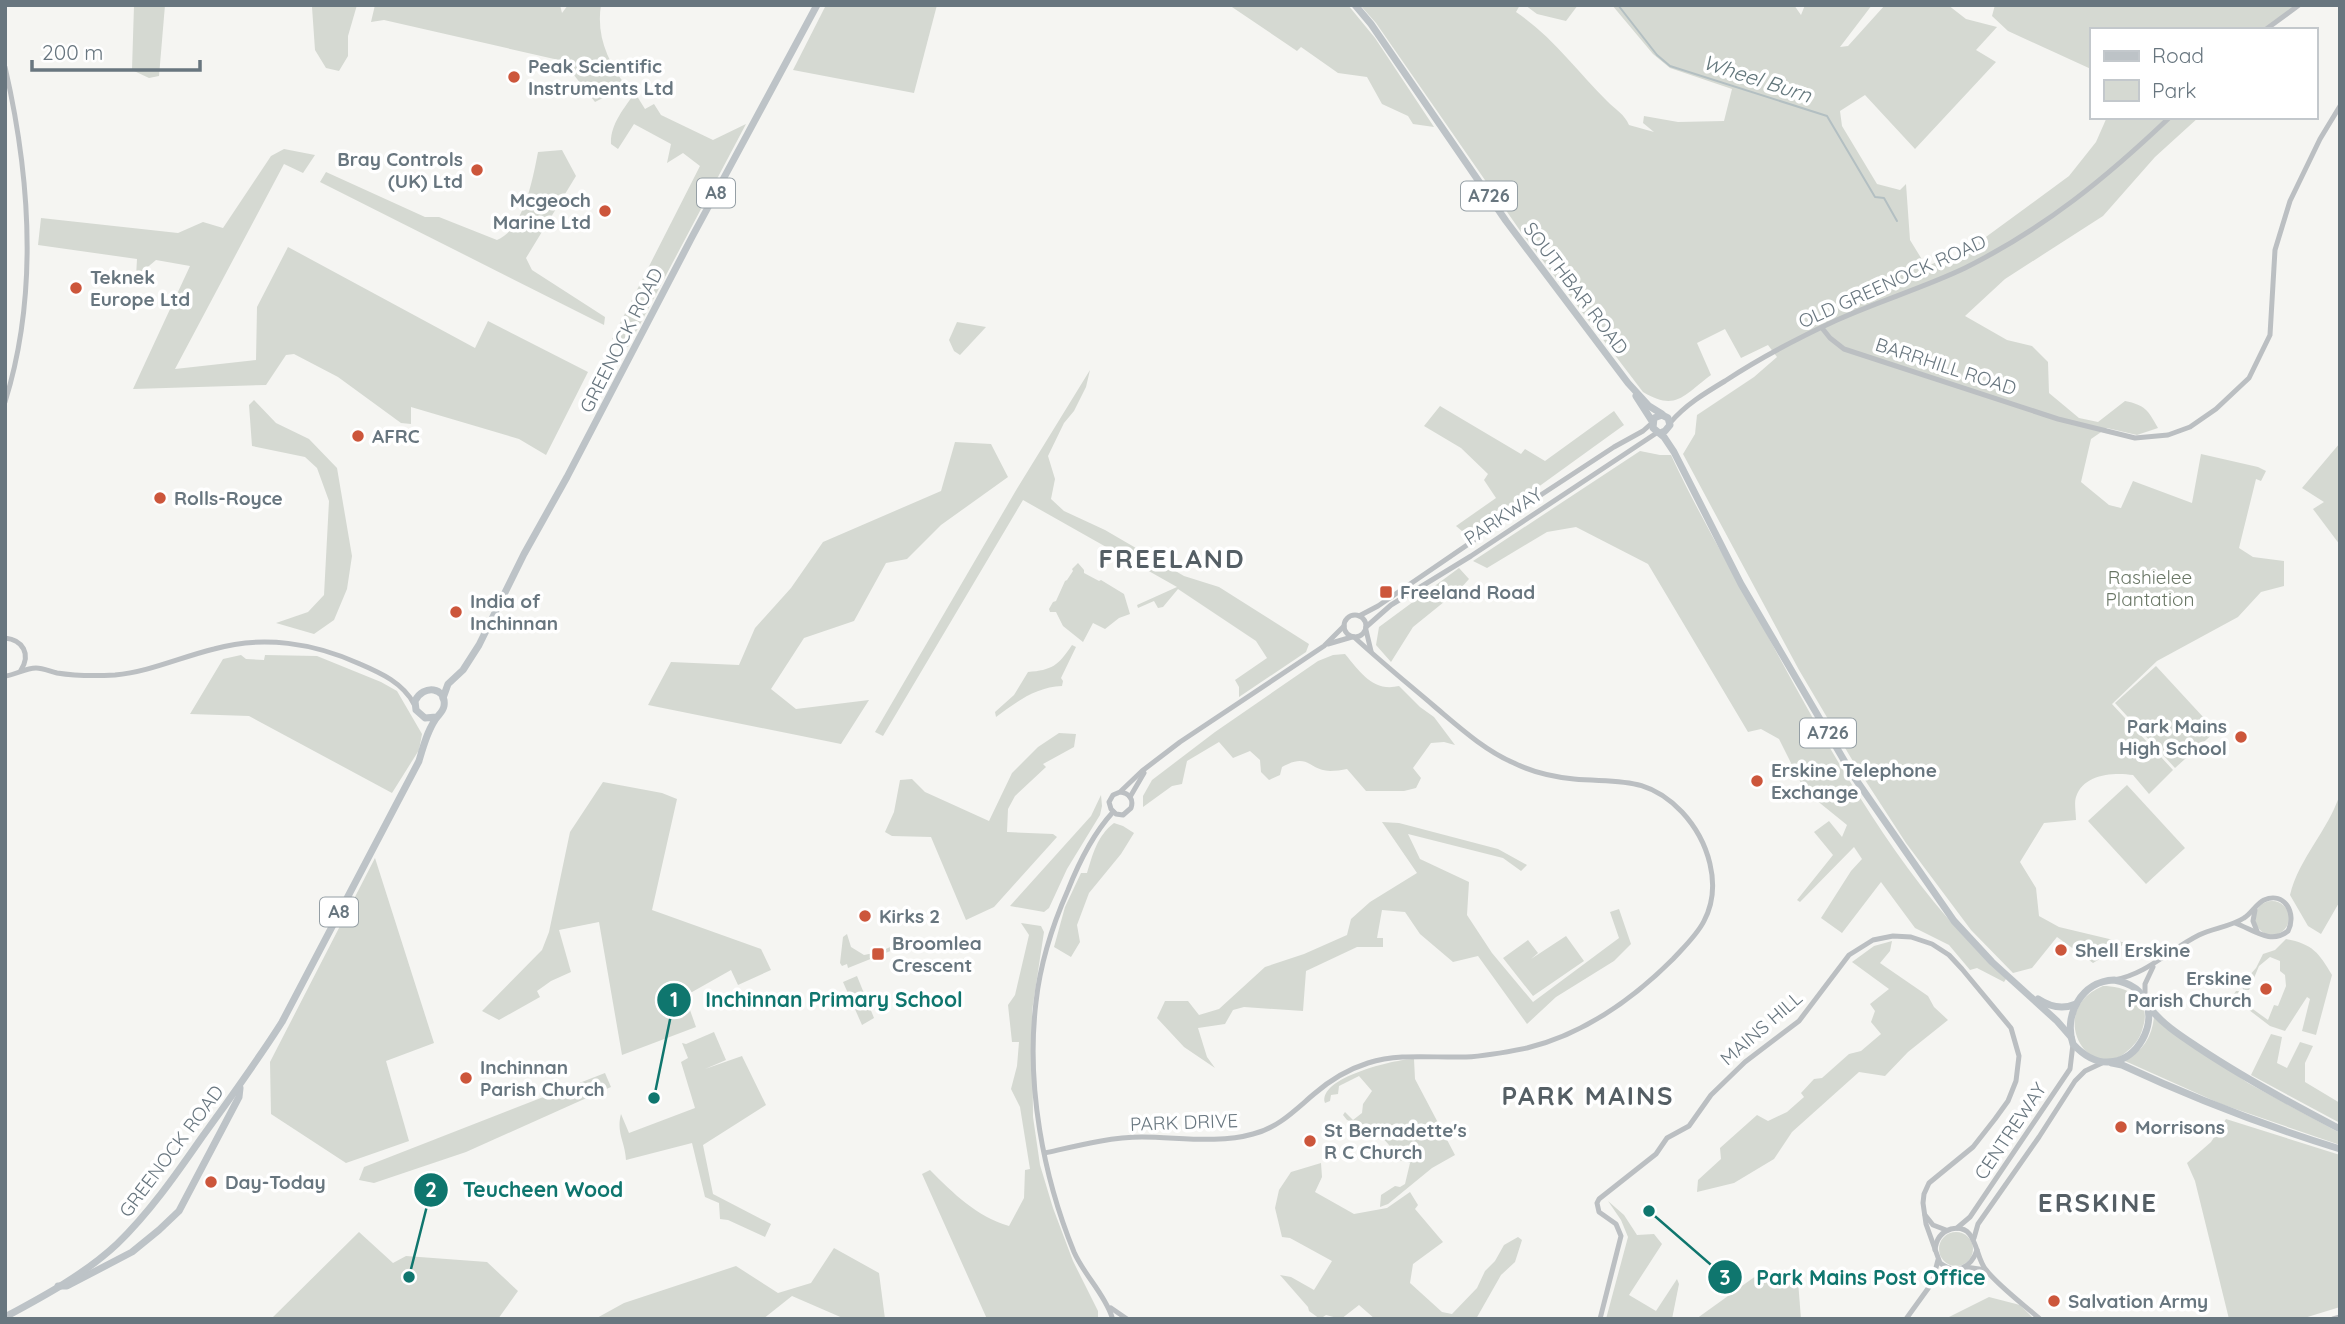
<svg xmlns="http://www.w3.org/2000/svg" width="2345" height="1324" font-family="Quicksand,sans-serif">
<style>
.green{fill:#d5d9d2}
.lines{fill:none;stroke-linecap:round;stroke-linejoin:round}
.stream{stroke:#b3bfc2;stroke-width:2}
.minor{stroke:#bbbfc2;stroke-width:5}
.major{stroke:#bdc3c7;stroke-width:7}
.poi-dot{fill:#cc563b;stroke:#fff;stroke-width:2.5}
.labels{text-anchor:middle;stroke-width:7;stroke-linejoin:round;paint-order:stroke}
.shield{fill:#fff;stroke:#959fa5;stroke-width:2}
.shield-label{font-size:18px;font-weight:bold;fill:#68767f}
.poi-label{font-size:19px;font-weight:bold;fill:#68767f;stroke:#fff;text-anchor:start}
.street-label{font-size:19px;fill:#68767f;stroke:#fff}
.park-label{font-size:19px;fill:#6a7766;stroke:#fff}
.water-label{font-size:21px;font-style:italic;fill:#63777c;stroke:#fff}
.district-label{font-size:26px;font-weight:bold;letter-spacing:2px;fill:#555f65;stroke:#fff}
.leader{fill:none;stroke:#0f766e;stroke-width:2.5}
.callout-dot{fill:#0f766e;stroke:#fff;stroke-width:2.5}
.mark-label{font-size:21px;text-anchor:middle;font-weight:bold;fill:#fff}
.callout-label{font-size:21px;text-anchor:middle;font-weight:bold;fill:#0f766e;stroke:#fff;stroke-width:7;stroke-linejoin:round;paint-order:stroke}
</style>
<rect width="100%" height="100%" fill="#f5f5f2"/>
<g class="green">
<polygon points="134,5 165,5 159,76 149,78 132,70"/>
<polygon points="318,5 357,5 348,36 348,56 339,71 326,68 315,50 312,7"/>
<path d="M375 5H560L562 13 568 5H601C596 36 608 62 626 86L595 102 563 61 384 20 371 22Z"/>
<polygon points="826,5 937,5 914,93 793,70"/>
<polygon points="1229,5 1348,5 1375,38 1434,127 1413,124 1408,116 1382,104 1367,77 1338,73 1301,47 1297,51"/>
<path d="M1360 5H1520L1516 12C1552 36 1577 71 1607 101 1615 109 1625 115 1629 125L1654 132 1643 123 1644 116 1678 122 1724 121 1732 89 1670 68 1653 54 1612 5H1794L1801 15 1805 5H1872L1840 47 1848 46 1885 5H1948L1966 19 1997 27 1976 50 1996 62 1915 149 1865 95 1840 111 1842 126 1877 184 1900 190 1906 184 1910 240 1926 266 1964 253 2069 176 2096 142 2107 117H2199L2155 157 2103 216 2005 279 1965 316 2007 340 2032 346 2048 362 2049 393 2079 418 2098 422 2125 401C2145 405 2148 410 2158 428L2137 435 2107 428 2091 439 2081 482 2109 505 2121 508 2133 481 2192 503 2201 454 2258 467 2266 471 2261 481 2256 479 2239 548 2253 557 2284 561V586L2261 592 2238 617 2157 661 2112 704 2173 770 2149 794 2133 775C2114 772 2083 774 2076 797 2074 803 2076 813 2076 820L2044 823 2020 862 2036 888 2039 916 2059 927 2126 943 2093 963 2057 937 2032 968 2013 973 1971 930 1906 843 1854 763 1799 670 1683 454 1695 434 1697 415 1754 377 1777 357 1768 345 1741 358 1725 329 1697 343 1711 375C1684 395 1676 412 1643 392L1521 232 1376 23Z"/>
<polygon points="1525,5 1578,5 1566,21 1537,14"/>
<polygon points="1995,5 2296,5 2264,30 2091,30 2091,69 2008,31 1992,16"/>
<path d="M635 93 645 109 654 104 661 115 713 140 746 124 628 347 612 339 700 166 683 153 667 163 671 144 634 124 618 149 611 144C610 125 624 108 635 93Z"/>
<polygon points="284,149 315,155 303,173 284,164 175,369 256,360 257,307 288,247 475,348 488,321 588,372 546,455 519,439 411,407 411,424 401,423 338,377 294,354 286,355 266,385 133,389 190,266 156,260 136,277 137,259 38,245 41,218 178,233 203,222 223,228 271,156"/>
<path d="M562 150 576 176 526 258 532 270 605 317 604 325 320 182 326 172 425 217H439L497 240C524 229 533 178 538 152Z"/>
<polygon points="957,322 986,327 960,355 954,351 949,340"/>
<polygon points="1090,370 1086,387 1074,411 1064,423 1048,456 1055,479 1051,499 1064,511 1105,530 1184,576 1219,587 1309,644 1306,652 1239,697 1239,687 1235,680 1267,658 1256,641 1178,589 1163,607 1158,608 1154,601 1138,608 1137,605 1177,587 1023,500 883,736 875,732 1015,492"/>
<polygon points="254,400 276,423 309,439 337,468 352,556 347,589 334,620 314,634 276,623 308,612 324,595 329,501 317,468 305,457 252,446 249,405"/>
<polygon points="1440,406 1521,454 1525,449 1545,461 1614,411 1624,425 1469,537 1456,526 1496,498 1484,480 1488,474 1461,448 1424,426"/>
<polygon points="955,442 991,444 1008,477 941,525 907,559 886,563 854,621 804,638 771,689 796,709 869,700 841,744 648,705 671,662 739,665 755,628 791,588 823,542 941,491"/>
<polygon points="2340,443 2340,545 2313,509 2324,502 2302,488"/>
<path d="M1640 451 1660 455H1671C1697 511 1728 564 1758 618 1811 716 1863 814 1934 902 1956 929 1981 954 2006 979L2004 982 1977 968 1970 970 1949 945 1915 928 1881 882 1842 933 1821 918 1851 871 1862 859 1854 847 1800 902 1797 900 1833 855 1814 832 1829 821 1842 837 1847 825 1805 791 1779 739 1761 729 1748 732 1648 564 1576 527 1547 532 1487 568 1473 561Z"/>
<polygon points="1078,563 1084,570 1084,573 1099,581 1101,580 1124,594 1130,614 1119,618 1105,629 1093,623 1083,642 1063,626 1056,612 1050,612 1049,609 1053,602 1056,601 1065,581 1067,580 1073,571 1072,569"/>
<polygon points="1459,568 1469,579 1460,589 1413,627 1391,662 1376,645 1379,627"/>
<path d="M1072 645 1076 647 1061 678 1063 681 1062 686C1036 687 1016 702 996 717L995 712 1014 695 1028 672C1052 670 1058 666 1072 645Z"/>
<path d="M1345 654C1361 673 1373 692 1399 686L1420 707 1434 717 1455 745 1444 742 1431 743 1413 768 1421 778 1416 788 1404 791H1366L1347 769C1342 770 1335 771 1330 771 1308 770 1309 752 1282 767L1280 775 1269 780 1261 772 1260 760 1250 751 1233 758 1219 742 1187 761 1182 784 1172 786 1143 807V796L1152 780 1215 732 1318 661 1333 655Z"/>
<polygon points="241,655 246,659 264,660 265,655 317,656 381,682 397,691 422,734 419,750 392,793 249,716 190,714 223,659"/>
<polygon points="2156,666 2216,731 2175,768 2115,703"/>
<polygon points="1059,733 1076,734 1074,747 1043,764 1046,767 1015,796 1008,809 1007,832 1053,834 1057,837 994,907 966,920 931,837 892,836 885,832 894,812 900,780 912,779 925,792 989,821 1012,773 1038,747"/>
<polygon points="603,782 662,793 677,799 652,910 761,949 771,970 738,985 731,970 685,996 696,1027 622,1055 599,922 559,930 571,972 551,981 537,991 540,997 499,1020 482,1011 542,950 549,932 570,832"/>
<polygon points="2127,785 2185,848 2146,884 2088,821"/>
<path d="M2340 794V901L2321 934 2308 926 2290 895C2299 858 2328 831 2340 794Z"/>
<polygon points="1101,795 1102,806 1100,815 1067,869 1049,908 1044,912 1010,906 1091,816"/>
<polygon points="1382,822 1399,823 1498,849 1527,865 1521,871 1503,858 1408,834 1420,859 1469,882 1467,915 1492,953 1533,1002 1619,938 1610,912 1619,909 1631,944 1614,961 1556,997 1527,1024 1478,956 1453,962 1420,934 1405,912 1382,910 1377,938 1383,938 1383,947 1357,947 1306,971 1303,1011 1244,1007 1233,1010 1225,1024 1198,1028 1207,1057 1215,1068 1184,1047 1157,1018 1165,1001 1188,1001 1199,1015 1219,1009 1265,967 1304,954 1347,935 1351,919 1370,902 1417,873"/>
<path d="M1114 823 1123 826 1134 833 1121 854 1089 893 1077 925 1080 942 1071 957 1054 947 1065 907 1081 873H1087C1093 854 1097 836 1114 823Z"/>
<polygon points="375,858 434,1043 386,1061 409,1141 346,1163 271,1114 270,1062"/>
<circle cx="2272" cy="918" r="17"/>
<path d="M1021 923 1041 926 1044 932 1032 1011 1033 1117 1040 1165 1053 1208 1073 1261 1098 1311V1319H987L922 1174 930 1170C954 1194 976 1216 1009 1226L1024 1198 1025 1170 1030 1169 1020 1107 1011 1089 1017 1066 1019 1042H1012L1008 1005 1015 995 1029 935Z"/>
<polygon points="847,934 851,947 864,955 879,952 897,944 893,950 848,968 847,964 842,966 840,963 843,937"/>
<polygon points="1566,936 1584,961 1533,996 1503,958 1528,940 1538,953 1531,959"/>
<path d="M2286 939C2313 944 2319 953 2332 975L2316 1035 2302 1031 2310 999 2307 997 2285 1031 2270 1026 2232 997 2236 991H2239L2236 997 2268 1020 2274 1005 2278 1006 2286 986 2285 975 2280 971V961L2270 957 2259 966 2249 990H2243L2242 984 2256 968 2263 954 2275 950Z"/>
<polygon points="1892,941 1890,951 1880,963 1928,996 1934,1007 1948,1020 1908,1052 1885,1076 1859,1072 1792,1132 1774,1159 1734,1183 1697,1192 1698,1180 1721,1159 1720,1148 1757,1115 1768,1121 1787,1112 1804,1097 1801,1093 1814,1079 1822,1078 1849,1054 1861,1051 1881,1034 1871,1022 1875,1011 1870,1004 1889,989 1852,962 1874,946"/>
<polygon points="857,976 874,1018 862,1025 843,982"/>
<path d="M2103 986C2127 986 2152 999 2143 1027 2140 1039 2134 1046 2125 1053 2086 1083 2046 1009 2103 986Z"/>
<path d="M2154 1017 2248 1083 2340 1133V1145L2221 1104 2125 1061C2142 1051 2152 1038 2154 1017Z"/>
<path d="M714 1032 726 1060 705 1069 742 1056 766 1105 703 1145 713 1194 771 1224 765 1237 728 1220 720 1219 719 1203 705 1197 692 1143 626 1160C625 1141 616 1133 621 1114L629 1133 695 1108 681 1062 688 1058 682 1043 686 1044Z"/>
<polygon points="2271,1034 2282,1037 2277,1063 2287,1068 2300,1042 2313,1046 2305,1063 2305,1082 2340,1103 2340,1123 2251,1075"/>
<path d="M1414 1059 1415 1079 1455 1155 1432 1168 1388 1204 1380 1207 1381 1195 1395 1186 1400 1187 1405 1184 1410 1163 1395 1159C1393 1143 1375 1129 1359 1131L1358 1124 1347 1120 1343 1115 1345 1112 1353 1120 1362 1113 1363 1104 1372 1091 1359 1076 1339 1086 1338 1094 1331 1095 1330 1101 1325 1103C1317 1078 1395 1059 1414 1059Z"/>
<polygon points="605,1073 611,1087 466,1152 374,1183 359,1180 364,1167"/>
<polygon points="2226,1119 2340,1155 2340,1307 2301,1319 2229,1319 2195,1181 2187,1163 2211,1142"/>
<polygon points="1321,1163 1322,1177 1315,1192 1354,1214 1387,1208 1410,1192 1418,1205 1415,1209 1443,1242 1413,1264 1410,1283 1442,1312 1452,1314 1477,1288 1485,1271 1495,1261 1504,1245 1518,1237 1522,1240 1515,1262 1501,1275 1476,1319 1375,1319 1359,1305 1341,1319 1326,1315 1320,1319 1309,1311 1308,1307 1280,1275 1291,1277 1314,1290 1332,1261 1290,1238 1282,1237 1275,1208 1279,1190 1291,1172"/>
<polygon points="1608,1201 1624,1215 1637,1235 1654,1234 1662,1244 1629,1295 1656,1311 1677,1279 1679,1284 1672,1319 1606,1319 1628,1237 1621,1220"/>
<polygon points="359,1232 393,1263 406,1256 487,1262 518,1291 498,1319 271,1319"/>
<circle cx="1956" cy="1249" r="17"/>
<polygon points="834,1248 879,1273 885,1319 845,1319 792,1296 763,1319 595,1319 624,1303 736,1266 778,1293 811,1283"/>
<polygon points="1760,1273 1798,1281 1801,1319 1696,1319"/>
<polygon points="1989,1297 2020,1305 2034,1319 1945,1319"/>
</g>
<g class="lines">
<polyline class="stream" points="1618,5 1657,55 1670,66 1827,116 1875,197 1884,198 1897,221"/>
<g class="minor">
<polyline points="2265,30 2299,5"/>
<path d="M5 67C30 176 39 293 5 402"/>
<polyline points="1822,328 1830,338 1844,349 2058,419 2135,438 2168,435 2190,427 2216,409 2249,378 2270,335 2275,250 2290,201 2320,139 2340,106"/>
<path d="M1670 423C1685 405 1705 393 1725 381 1760 358 1798 338 1837 320 1879 301 1923 288 1965 268 2045 228 2106 178 2170 117"/>
<circle cx="1355" cy="626" r="11"/>
<polyline points="1359,616 1378,606 1527,504 1614,447 1643,431 1652,423"/>
<polyline points="1366,627 1391,605 1471,556 1658,432"/>
<polyline points="1366,630 1371,651"/>
<path d="M5 638C23 640 31 654 21 670"/>
<polyline points="1328,644 1352,637"/>
<path d="M5 676C16 675 25 668 36 668 43 668 49 671 57 673 76 676 96 676 115 675 149 672 181 657 214 649 263 635 314 643 360 664 381 673 403 683 414 704"/>
<path d="M1120 792C1129 793 1134 799 1131 808L1123 815 1116 814 1111 809 1109 802 1113 795 1120 792 1142 771 1180 742 1324 646 1344 626"/>
<polyline points="1130,797 1144,773"/>
<polyline points="2255,910 2253,921 2257,931"/>
<path d="M2114 980C2147 974 2169 950 2199 935 2213 928 2230 927 2244 918 2251 914 2256 904 2264 900 2285 891 2297 914 2288 931 2271 945 2254 930 2235 923"/>
<polyline points="2145,999 2145,984 2153,967"/>
<path d="M1045 1153C1076 1146 1110 1137 1142 1137 1178 1137 1218 1144 1253 1134 1278 1128 1295 1110 1314 1094 1329 1081 1349 1069 1368 1063 1400 1053 1432 1058 1466 1057 1486 1056 1507 1052 1527 1048 1584 1034 1632 1000 1673 959 1684 947 1697 935 1704 921 1723 885 1708 840 1682 812 1647 775 1617 783 1574 779 1554 777 1532 772 1514 763 1484 750 1459 727 1434 706 1407 683 1380 661 1354 637"/>
<polyline points="1925,1215 1933,1225 1946,1230"/>
<polyline points="1957,1228 1970,1217 2070,1069 2073,1044"/>
<polyline points="1974,1238 1978,1224 2039,1137 2075,1081 2085,1071 2102,1063"/>
<path d="M1935 1250C1936 1240 1941 1232 1951 1229 1978 1223 1974 1256 1986 1270 2001 1288 2023 1304 2040 1319"/>
<polyline points="1965,1267 1986,1270"/>
<polyline points="1932,1283 1938,1260"/>
<polyline points="1111,1308 1127,1319"/>
<path d="M1112 1317C1104 1293 1084 1275 1074 1252 1043 1176 1026 1085 1036 1002 1040 965 1053 924 1068 890 1079 862 1093 834 1113 812"/>
<path d="M1600 1319 1621 1236 1616 1224 1599 1212 1597 1203 1599 1199 1656 1154 1667 1138 1689 1126 1711 1095 1745 1062 1799 1021 1849 955 1873 940 1893 936 1911 937 1932 944 1949 955 1962 969 2011 1028 2019 1056 2016 1081 2008 1101 1995 1119 1973 1147 1929 1183 1924 1194 1923 1203 1926 1224 1940 1263C1956 1275 1971 1268 1977 1250"/>
<polyline points="1906,1319 1932,1283 1953,1270"/>
<polyline points="2333,1319 2340,1317"/>
</g>
<g class="major">
<polyline points="1355,5 1371,24 1506,221 1628,383 1649,406 1662,414"/>
<polyline points="1636,396 1652,421"/>
<polyline points="1660,433 1665,431 1670,425 1668,418 1662,415 1654,418 1653,428 1664,437 1674,452 1741,584 1852,774 1954,921 1992,962 2057,1021 2071,1037"/>
<polyline points="443,698 448,684 463,670 479,645 524,554 567,477 692,237 817,5"/>
<path d="M2114 980C2188 993 2129 1105 2073 1044 2063 1015 2082 981 2114 980Z"/>
<path d="M2038 999C2050 1007 2062 1010 2076 1004"/>
<path d="M2149 1007C2162 1024 2181 1036 2199 1048 2244 1078 2292 1104 2340 1129"/>
<path d="M2112 1063 2122 1065C2195 1099 2262 1125 2340 1149"/>
<polyline points="58,1286 67,1286 132,1252 159,1230 179,1211 239,1097 240,1088"/>
<path d="M5 1317C44 1296 85 1274 117 1244 149 1213 175 1176 200 1140 228 1101 256 1063 282 1022L419 761C423 747 427 732 435 720 438 715 443 712 444 706 447 687 423 684 415 701L416 710 425 718 436 717"/>
</g>
</g>
<g class="poi-dot">
<circle cx="514" cy="77" r="7"/>
<circle cx="477" cy="170" r="7"/>
<circle cx="605" cy="211" r="7"/>
<circle cx="76" cy="288" r="7"/>
<circle cx="358" cy="436" r="7"/>
<circle cx="160" cy="498" r="7"/>
<rect x="1379" y="585" width="14" height="14" rx="3.5"/>
<circle cx="456" cy="612" r="7"/>
<circle cx="2241" cy="737" r="7"/>
<circle cx="1757" cy="781" r="7"/>
<circle cx="865" cy="916" r="7"/>
<circle cx="2061" cy="950" r="7"/>
<rect x="871" y="947" width="14" height="14" rx="3.5"/>
<circle cx="2266" cy="989" r="7"/>
<circle cx="466" cy="1078" r="7"/>
<circle cx="2121" cy="1127" r="7"/>
<circle cx="1310" cy="1141" r="7"/>
<circle cx="211" cy="1182" r="7"/>
<circle cx="2054" cy="1301" r="7"/>
</g>
<g class="labels">
<g class="shield">
<rect x="697" y="178.5" width="38" height="29" rx="5"/>
<rect x="1461" y="181.5" width="56" height="29" rx="5"/>
<rect x="1800" y="718.5" width="56" height="29" rx="5"/>
<rect x="320" y="897.5" width="38" height="29" rx="5"/>
</g>
<g class="shield-label">
<text x="716" y="199">A8</text>
<text x="1489" y="202">A726</text>
<text x="1828" y="739">A726</text>
<text x="339" y="918">A8</text>
</g>
<g class="poi-label">
<text x="528" y="73">Peak Scientific<tspan x="528" dy="22">Instruments Ltd</tspan></text>
<text x="463" y="166" text-anchor="end">Bray Controls<tspan x="463" dy="22">(UK) Ltd</tspan></text>
<text x="591" y="207" text-anchor="end">Mcgeoch<tspan x="591" dy="22">Marine Ltd</tspan></text>
<text x="90" y="284">Teknek<tspan x="90" dy="22">Europe Ltd</tspan></text>
<text x="372" y="443">AFRC</text>
<text x="174" y="505">Rolls-Royce</text>
<text x="1400" y="599">Freeland Road</text>
<text x="470" y="608">India of<tspan x="470" dy="22">Inchinnan</tspan></text>
<text x="2227" y="733" text-anchor="end">Park Mains<tspan x="2227" dy="22">High School</tspan></text>
<text x="1771" y="777">Erskine Telephone<tspan x="1771" dy="22">Exchange</tspan></text>
<text x="879" y="923">Kirks 2</text>
<text x="892" y="950">Broomlea<tspan x="892" dy="22">Crescent</tspan></text>
<text x="2075" y="957">Shell Erskine</text>
<text x="2252" y="985" text-anchor="end">Erskine<tspan x="2252" dy="22">Parish Church</tspan></text>
<text x="480" y="1074">Inchinnan<tspan x="480" dy="22">Parish Church</tspan></text>
<text x="2135" y="1134">Morrisons</text>
<text x="1324" y="1137">St Bernadette's<tspan x="1324" dy="22">R C Church</tspan></text>
<text x="225" y="1189">Day-Today</text>
<text x="2068" y="1308">Salvation Army</text>
</g>
<g class="street-label">
<text transform="translate(1892 281) rotate(-24)" y="7">OLD GREENOCK ROAD</text>
<text transform="translate(1576 288) rotate(53)" y="7">SOUTHBAR ROAD</text>
<text transform="translate(621 340) rotate(-63)" y="7">GREENOCK ROAD</text>
<text transform="translate(1946 366) rotate(18)" y="7">BARRHILL ROAD</text>
<text transform="translate(1503 516) rotate(-33)" y="7">PARKWAY</text>
<text transform="translate(1761 1028) rotate(-41)" y="7">MAINS HILL</text>
<text transform="translate(1184 1122) rotate(-2)" y="7">PARK DRIVE</text>
<text transform="translate(2010 1131) rotate(-56)" y="7">CENTREWAY</text>
<text transform="translate(171 1151) rotate(-53)" y="7">GREENOCK ROAD</text>
</g>
<g class="park-label">
<text x="2150" y="584">Rashielee<tspan x="2150" dy="22">Plantation</tspan></text>
</g>
<g class="water-label">
<text transform="translate(1757 79) rotate(18)" y="7">Wheel Burn</text>
</g>
<g class="district-label">
<text x="1172" y="568">FREELAND</text>
<text x="1588" y="1105">PARK MAINS</text>
<text x="2098" y="1212">ERSKINE</text>
</g>
</g>
<path class="leader" d="M654 1098L674 1000M409 1277L431 1190M1649 1211L1725 1277"/>
<g class="callout-dot">
<circle cx="654" cy="1098" r="7"/>
<circle cx="409" cy="1277" r="7"/>
<circle cx="1649" cy="1211" r="7"/>
<circle cx="674" cy="1000" r="18"/>
<circle cx="431" cy="1190" r="18"/>
<circle cx="1725" cy="1277" r="18"/>
</g>
<g class="mark-label">
<text x="674" y="1007">1</text>
<text x="431" y="1197">2</text>
<text x="1725" y="1285">3</text>
</g>
<g class="callout-label">
<text x="834" y="1007">Inchinnan Primary School</text>
<text x="543" y="1197">Teucheen Wood</text>
<text x="1871" y="1285">Park Mains Post Office</text>
</g>
<rect width="2345" height="1324" fill="none" stroke="#68767f" stroke-width="14"/>
<rect x="2090" y="28" width="228" height="91" fill="#ffffff" stroke="#c3c8cc" stroke-width="2"/>
<rect x="2104" y="51" width="35" height="10" fill="#bdc3c7" stroke="#c3c8cc" stroke-width="2"/>
<text x="2152" y="63" font-size="21" fill="#68767f">Road</text>
<rect x="2104" y="80" width="35" height="21" fill="#d5d9d2" stroke="#c3c8cc" stroke-width="2"/>
<text x="2152" y="98" font-size="21" fill="#68767f">Park</text>
<path d="M32 60v10h168v-10" fill="none" stroke="#68767f" stroke-width="3.5"/>
<text x="42" y="60" font-size="21" fill="#68767f" stroke="#ffffff" stroke-width="5" paint-order="stroke">200 m</text>
</svg>
